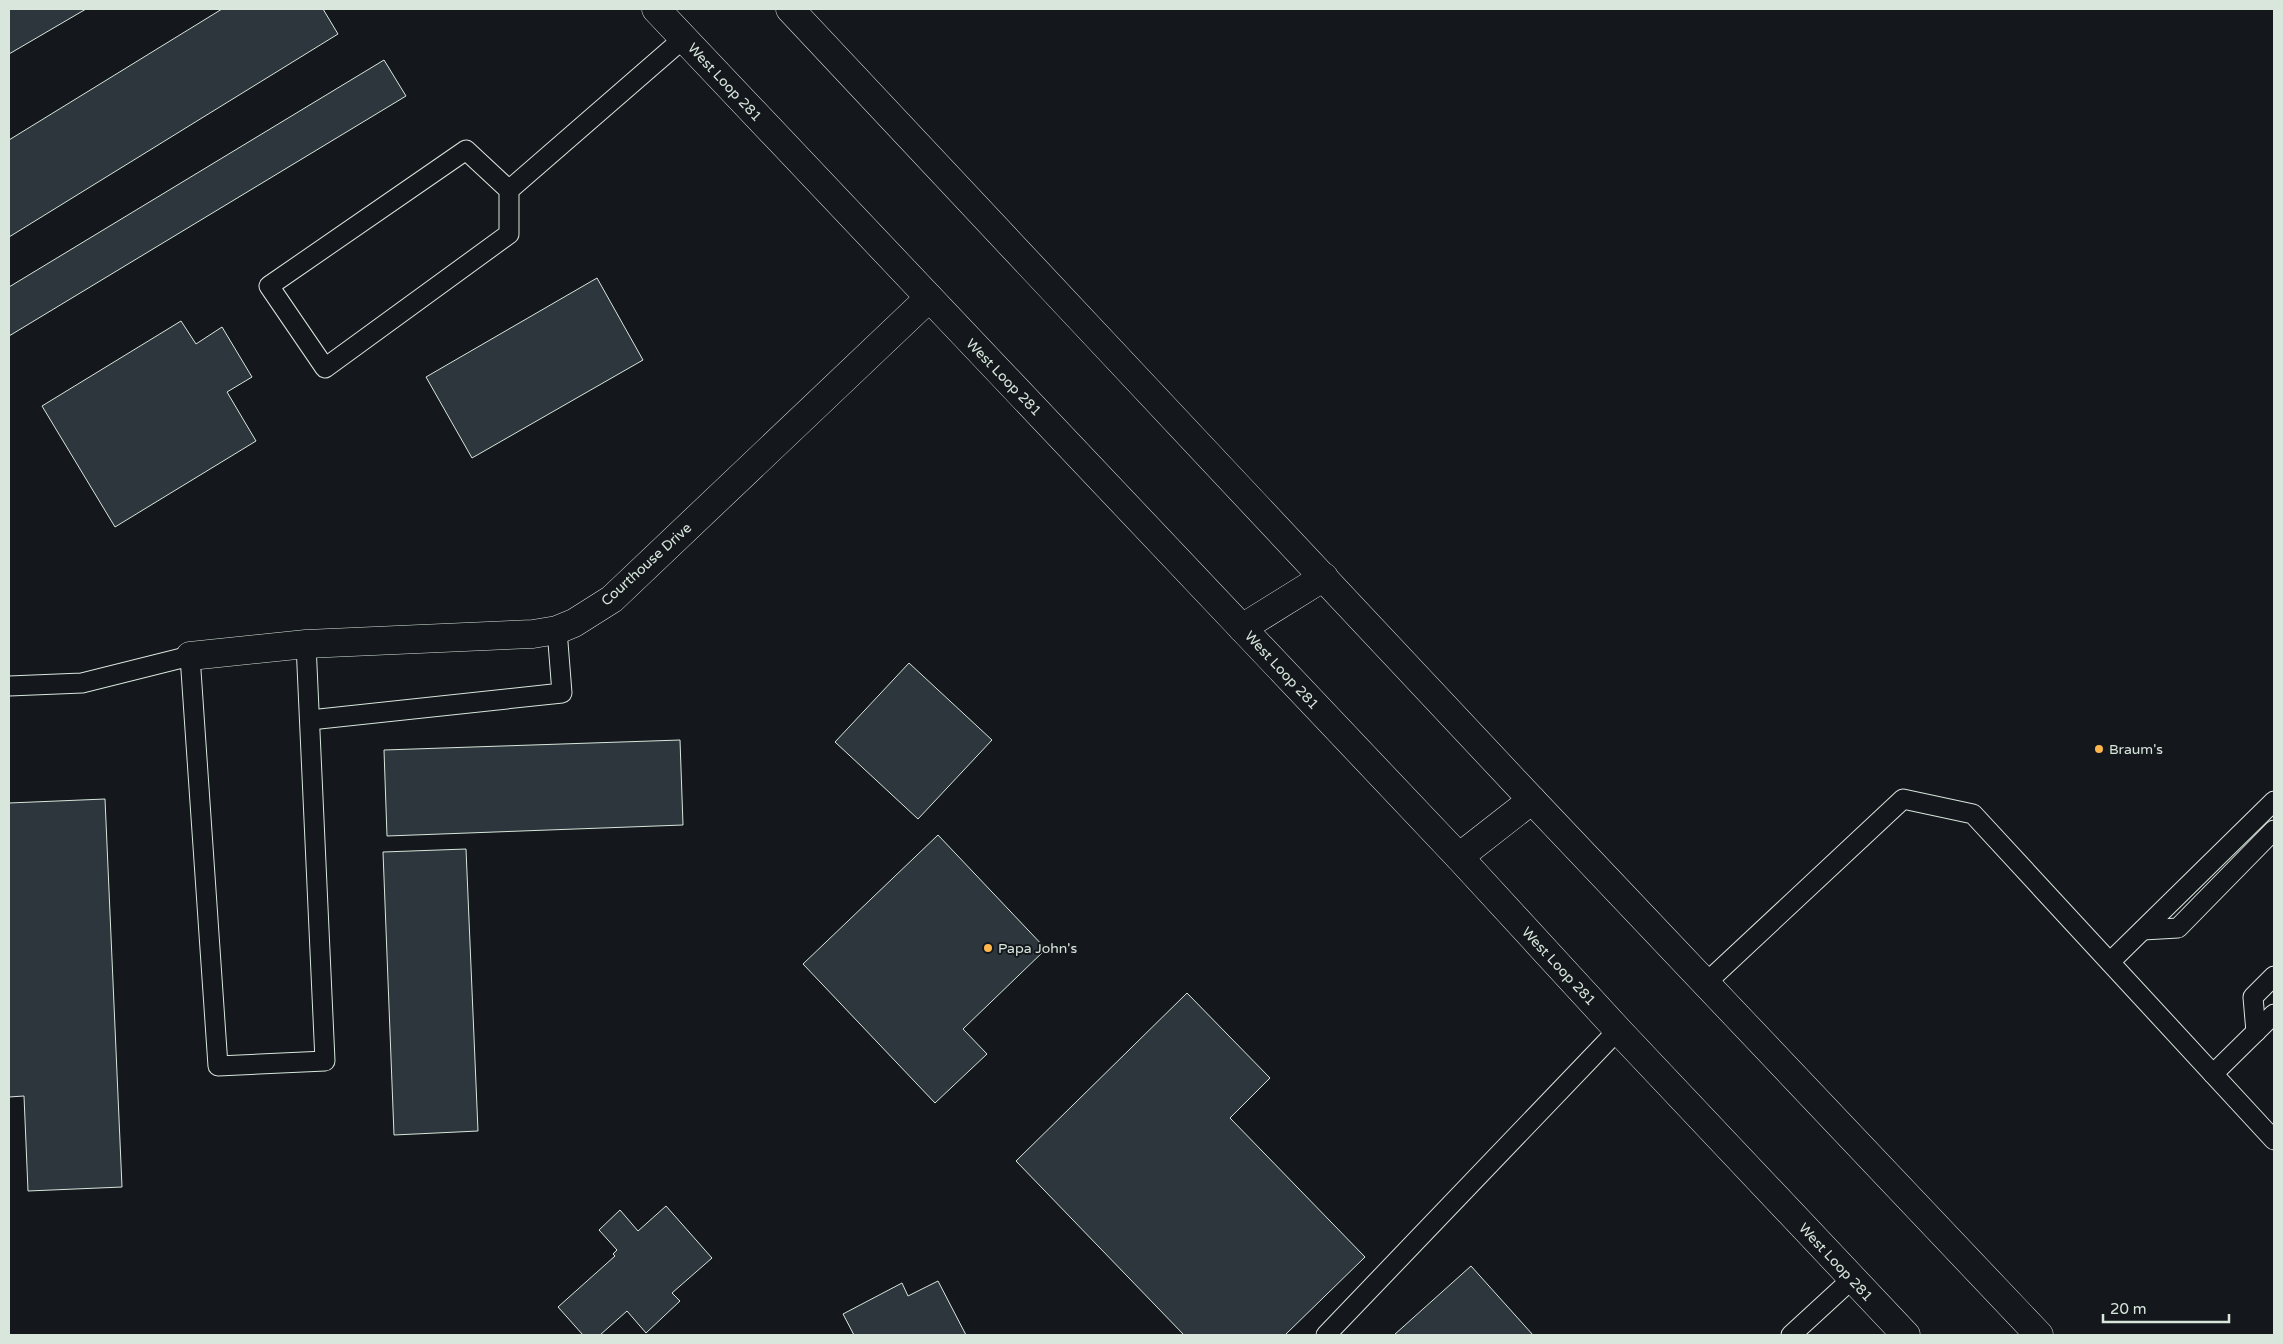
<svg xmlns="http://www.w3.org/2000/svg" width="2283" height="1344" font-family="'Varela Round',sans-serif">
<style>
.building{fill:#2c363c;stroke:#d8e6dc}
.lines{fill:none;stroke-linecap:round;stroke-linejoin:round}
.lane-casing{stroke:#d8e6dc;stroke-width:21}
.street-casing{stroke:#d8e6dc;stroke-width:29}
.highway-casing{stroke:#d8e6dc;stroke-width:29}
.lane{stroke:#14181c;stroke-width:19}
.street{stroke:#14181c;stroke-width:28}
.highway{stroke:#14181c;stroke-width:28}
.poi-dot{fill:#ffb74d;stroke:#14181c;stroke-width:2}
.labels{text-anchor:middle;stroke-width:4;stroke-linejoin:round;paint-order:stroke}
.street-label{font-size:14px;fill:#d8e6dc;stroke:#14181c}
.poi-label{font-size:14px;fill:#d8e6dc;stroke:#14181c;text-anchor:start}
</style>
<rect width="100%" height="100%" fill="#14181c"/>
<g class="building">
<polygon points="9,9 86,9 9,54"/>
<polygon points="222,9 323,9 338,34 9,237 9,140"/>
<polygon points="384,60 406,96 9,336 9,287"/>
<polygon points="597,278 643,360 472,458 426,377"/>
<polygon points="181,321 196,344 222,327 252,377 227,392 256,441 115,527 42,406"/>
<polygon points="909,663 992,740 918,819 835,742"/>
<polygon points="680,740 683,825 387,836 384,750"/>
<polygon points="105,799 122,1187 28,1191 24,1096 9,1097 9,803"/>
<polygon points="938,835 1046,949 963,1029 987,1054 935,1103 803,964"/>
<polygon points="466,849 478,1131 394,1135 383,852"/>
<polygon points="1187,993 1270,1078 1230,1118 1365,1257 1285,1335 1184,1335 1016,1161"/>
<polygon points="666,1206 712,1258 672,1293 680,1301 646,1333 627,1311 600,1335 583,1335 558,1307 615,1256 613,1254 617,1250 599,1230 620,1210 638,1231"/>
<polygon points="1471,1266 1533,1335 1394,1335"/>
<polygon points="938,1281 966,1335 854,1335 843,1314 902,1283 908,1296"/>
</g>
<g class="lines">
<defs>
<g id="lane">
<polyline points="509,190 466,150 269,286 325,368 509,234 509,190 684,38"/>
<polyline points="9,686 82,683 190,656 218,1066 325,1061 306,644"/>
<polyline points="310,720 562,693 557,630"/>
<polyline points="2143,930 2178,928 2274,830"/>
<polyline points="2110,962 2274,801"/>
<polyline points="1706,983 1903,799 1973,814 2274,1140"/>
<polyline points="2256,1032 2253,997 2274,976"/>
<polyline points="2213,1074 2274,1014"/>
<polyline points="1326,1335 1618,1030"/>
<polyline points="1791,1335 1852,1279"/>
</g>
<polyline id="street" points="190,656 306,644 533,634 557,630 574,623 612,599 929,298"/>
<g id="highway">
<polyline points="656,9 1459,857 1618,1030 1906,1335"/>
<polyline points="790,9 1532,800 2039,1335"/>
<polyline points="1242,628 1324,577"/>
<polyline points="1459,857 1532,800"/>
</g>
</defs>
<use href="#lane" class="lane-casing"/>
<use href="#street" class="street-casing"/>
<use href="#highway" class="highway-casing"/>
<use href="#lane" class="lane"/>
<use href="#street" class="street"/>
<use href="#highway" class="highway"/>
</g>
<g class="poi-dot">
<circle cx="2099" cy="749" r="5"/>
<circle cx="988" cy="948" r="5"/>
</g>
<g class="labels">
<g class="street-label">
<text transform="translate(725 82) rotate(47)" y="5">West Loop 281</text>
<text transform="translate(1004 377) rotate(46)" y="5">West Loop 281</text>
<text transform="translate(646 564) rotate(-42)" y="5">Courthouse Drive</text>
<text transform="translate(1282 670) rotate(47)" y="5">West Loop 281</text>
<text transform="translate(1559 966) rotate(47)" y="5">West Loop 281</text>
<text transform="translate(1836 1262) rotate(47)" y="5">West Loop 281</text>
</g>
<g class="poi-label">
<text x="2109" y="754">Braum's</text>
<text x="998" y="953">Papa John's</text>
</g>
</g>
<rect width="2283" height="1344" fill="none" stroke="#d8e6dc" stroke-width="20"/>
<path d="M2103 1314v8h126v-8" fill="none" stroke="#d8e6dc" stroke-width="2.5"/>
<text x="2110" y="1314" font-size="15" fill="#d8e6dc" stroke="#14181c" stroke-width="4" paint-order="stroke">20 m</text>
</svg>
